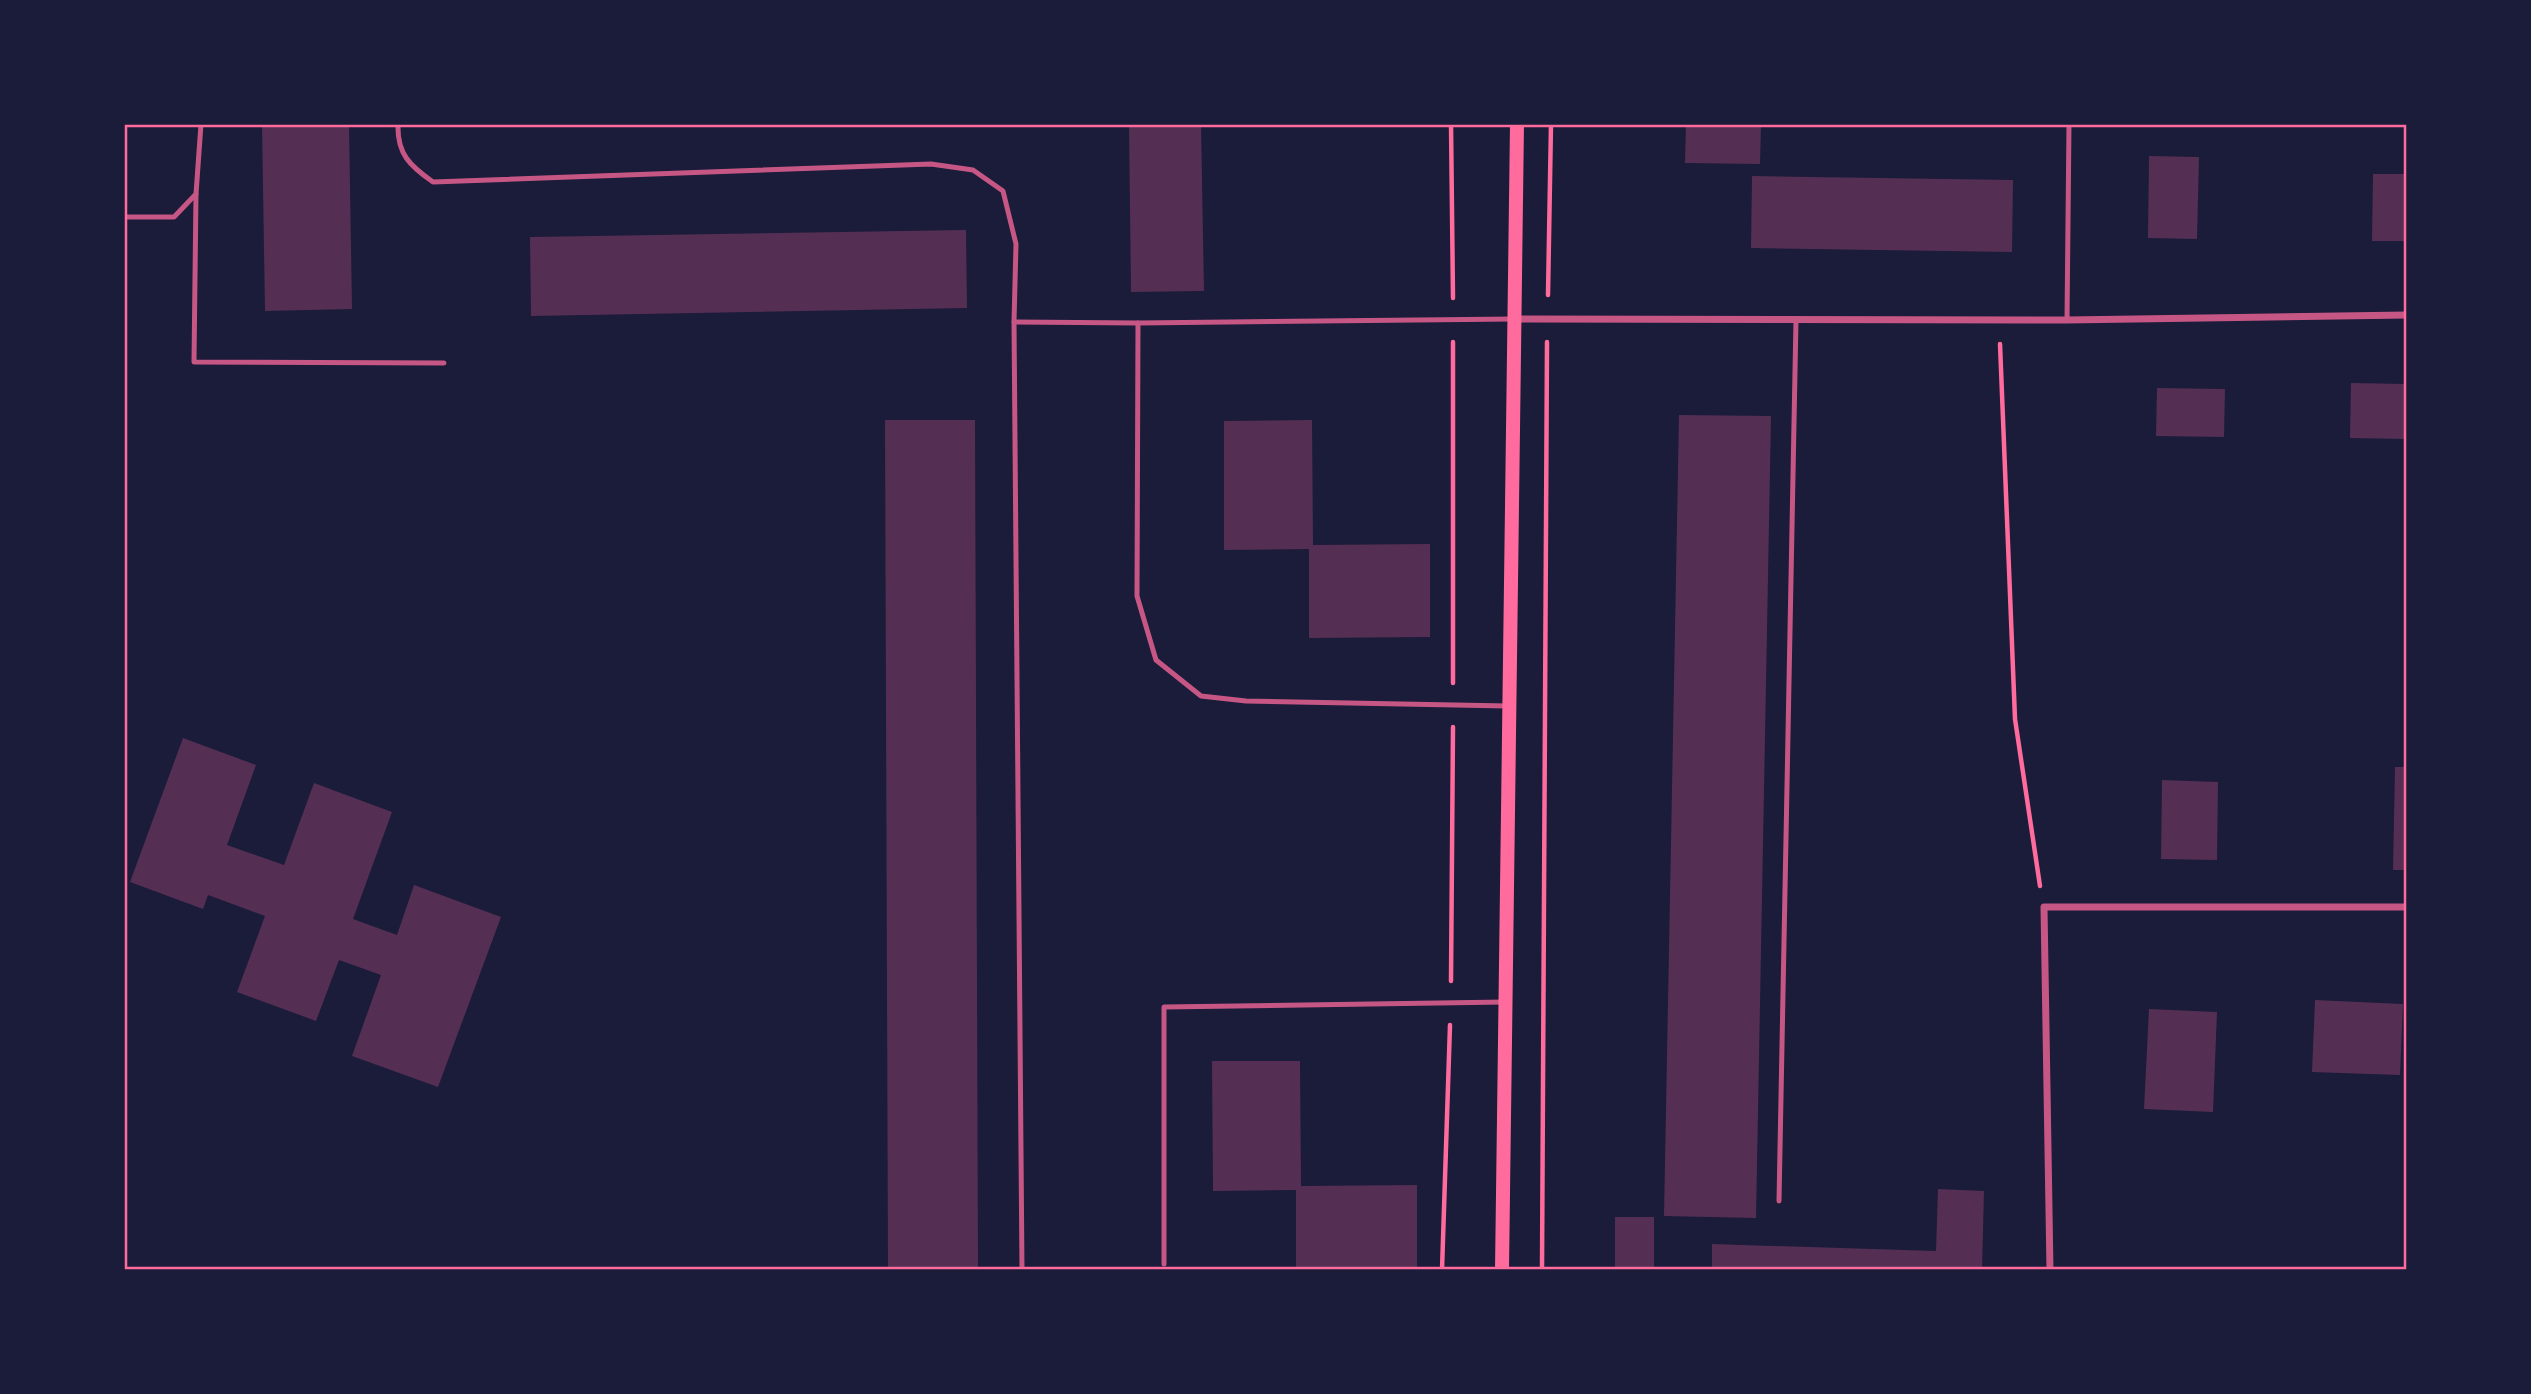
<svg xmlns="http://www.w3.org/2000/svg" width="2531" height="1394" font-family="Manrope,sans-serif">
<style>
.building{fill:#542f53}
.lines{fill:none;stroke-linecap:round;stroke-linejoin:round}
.path{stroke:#ff6b9d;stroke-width:4.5}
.service{stroke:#c65784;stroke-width:5}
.minor{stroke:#c65784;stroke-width:7}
.secondary{stroke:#ff6b9d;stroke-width:14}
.neatline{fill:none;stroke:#ff6b9d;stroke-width:2.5}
</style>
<rect width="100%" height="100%" fill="#1b1b3a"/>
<g class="building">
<polygon points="262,124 349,124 352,309 265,311"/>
<polygon points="1129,124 1201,124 1204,291 1131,292"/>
<polygon points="1686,124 1761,124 1760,164 1685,163"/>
<polygon points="2149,156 2199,157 2197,239 2148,238"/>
<polygon points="2373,174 2407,174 2407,241 2372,241"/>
<polygon points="1752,176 2013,180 2012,252 1751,248"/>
<polygon points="966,230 967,308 531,316 530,237"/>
<rect x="124" y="334" width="3" height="38"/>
<polygon points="2351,383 2407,384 2407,439 2350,438"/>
<polygon points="2157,388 2225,389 2224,437 2156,436"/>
<polygon points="1679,415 1771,416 1756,1218 1664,1216"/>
<polygon points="885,420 975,420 978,1270 888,1270"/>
<polygon points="1312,420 1313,545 1430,544 1430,637 1309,638 1309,549 1224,550 1224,421"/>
<polygon points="183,738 256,765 227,845 284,865 314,783 392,812 353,919 397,935 414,885 501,917 438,1087 352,1056 381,975 339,960 316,1021 237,992 265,916 208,895 203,909 130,882"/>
<polygon points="2395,767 2407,767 2407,870 2393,870"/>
<polygon points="2162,780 2218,782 2217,860 2161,859"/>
<polygon points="2315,1000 2403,1004 2400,1075 2312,1072"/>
<polygon points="2149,1009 2217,1012 2213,1112 2144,1109"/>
<polygon points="1212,1061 1300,1061 1301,1186 1417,1185 1417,1270 1296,1270 1296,1190 1213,1191"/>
<polygon points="1938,1189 1984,1191 1982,1270 1712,1270 1712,1244 1936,1251"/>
<rect x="1615" y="1217" width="39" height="53"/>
</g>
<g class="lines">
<g class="path">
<polyline points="1451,124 1453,298"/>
<polyline points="1548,295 1551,124"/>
<polyline points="2000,344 2015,719 2040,886"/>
<polyline points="1453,683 1453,342"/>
<polyline points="1451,981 1453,727"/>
<polyline points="1442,1270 1450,1025"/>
<polyline points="1542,1270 1547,342"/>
</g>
<g class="service">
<path d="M398 124C397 154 410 166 433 182L931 164 973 170 1003 191 1016 244 1014 322 1022 1270"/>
<polyline points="196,194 194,362 444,363"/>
<polyline points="124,217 174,217 196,194 201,124"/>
<polyline points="2067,320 2069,124"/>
<polyline points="1014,322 1138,323 1514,319"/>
<polyline points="1138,323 1137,596 1156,660 1201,696 1246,701 1508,706"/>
<polyline points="1779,1201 1796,320"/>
<polyline points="1164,1264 1164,1007 1505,1002"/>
</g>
<g class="minor">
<polyline points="1515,319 2067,320 2407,315"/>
<polyline points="2050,1270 2044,907 2407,907"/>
</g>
<polyline class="secondary" points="1502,1270 1517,124"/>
</g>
<rect width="2531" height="1394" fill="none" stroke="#1b1b3a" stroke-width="252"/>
<rect x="126" y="126" width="2279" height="1142" class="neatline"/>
</svg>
